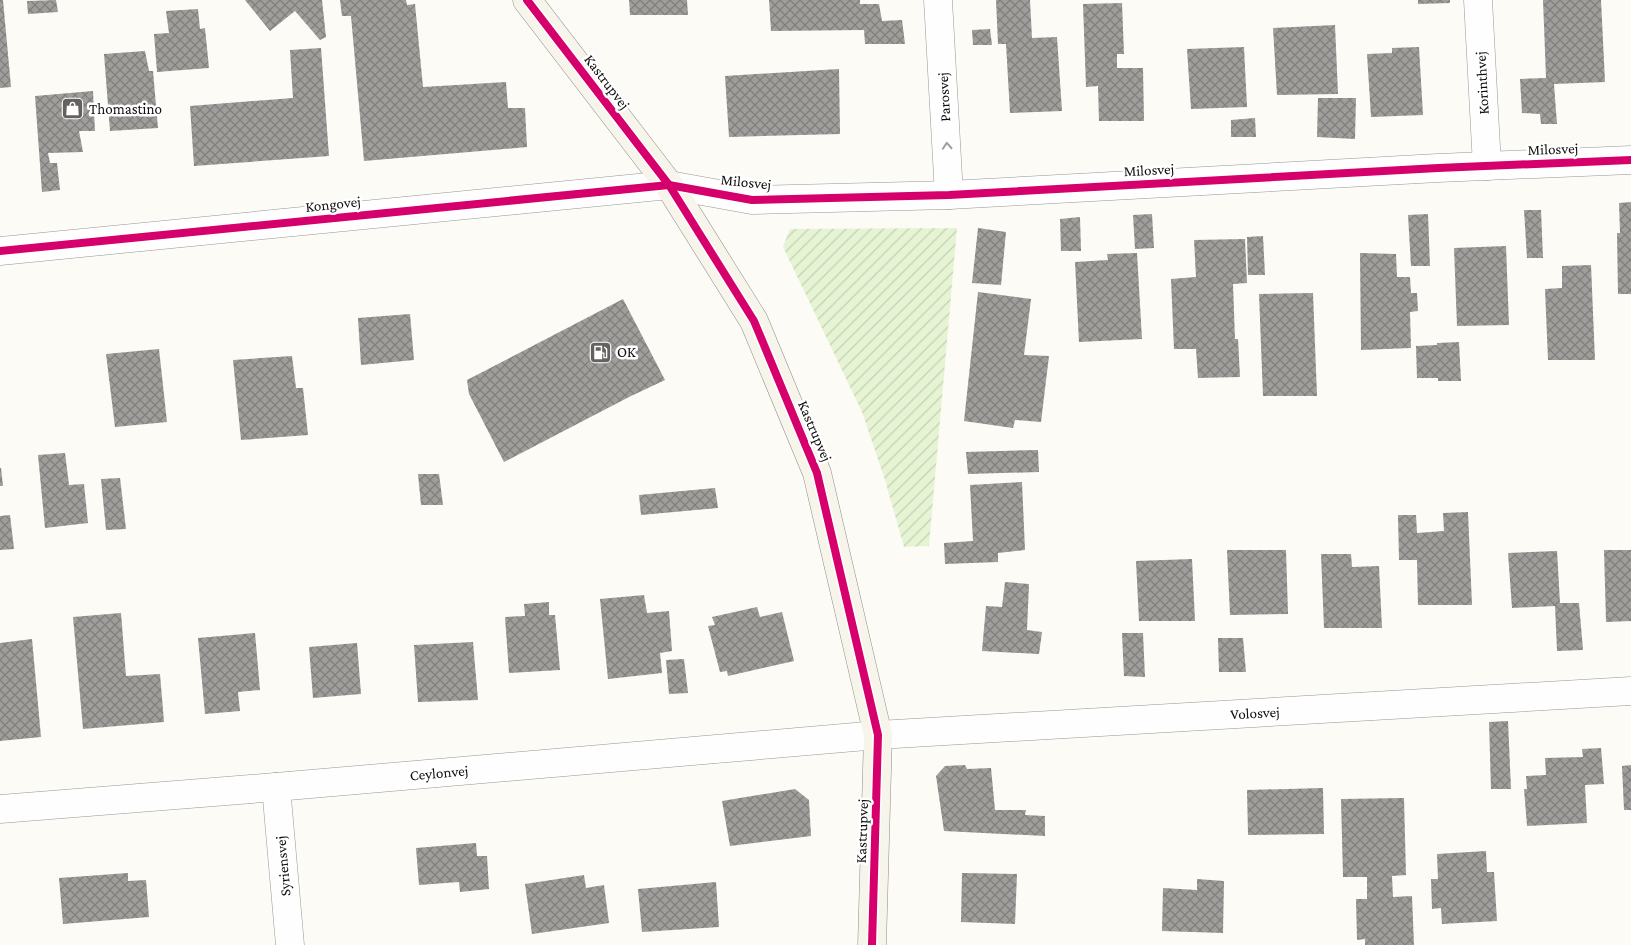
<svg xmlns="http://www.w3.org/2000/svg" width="1631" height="945" font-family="'Crimson Pro',serif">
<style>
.garden{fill:url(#garden-furrows)}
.building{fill:url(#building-cross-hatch)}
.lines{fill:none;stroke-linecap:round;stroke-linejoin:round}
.street-casing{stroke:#969694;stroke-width:29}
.secondary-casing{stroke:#8d8c8a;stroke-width:29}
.street{stroke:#fffefe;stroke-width:28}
.secondary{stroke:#f6f4eb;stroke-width:28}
.cycleway-casing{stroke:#fff;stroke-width:11}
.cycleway{stroke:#d6006c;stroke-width:8}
.oneway{stroke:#9f9f9f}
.labels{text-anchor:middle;stroke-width:5;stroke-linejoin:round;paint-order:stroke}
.street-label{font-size:15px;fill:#101010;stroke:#fff}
.poi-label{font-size:15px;fill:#101010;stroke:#fff;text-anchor:start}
</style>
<defs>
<pattern id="garden-furrows" width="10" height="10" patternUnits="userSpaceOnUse" patternTransform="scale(1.25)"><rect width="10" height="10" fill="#e6f4d4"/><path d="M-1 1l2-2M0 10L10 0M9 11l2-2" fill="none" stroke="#c4d0b5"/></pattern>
<pattern id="building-cross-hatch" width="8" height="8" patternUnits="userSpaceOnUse" patternTransform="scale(1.25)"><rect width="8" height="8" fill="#a09e9b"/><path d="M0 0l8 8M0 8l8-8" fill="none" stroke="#817f7d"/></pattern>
</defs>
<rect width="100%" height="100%" fill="#fcfbf6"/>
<polygon class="garden" points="957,228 929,546 904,547 885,480 862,412 783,247 790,229"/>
<g class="building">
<polygon points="0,0 3,0 11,87 0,88"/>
<polygon points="56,0 58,12 28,14 27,1"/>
<polygon points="245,0 322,0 326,37 320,40 295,11 270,31"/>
<polygon points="340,0 406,0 407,5 415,4 423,87 506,82 508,108 525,108 527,147 364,161 351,16 342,16"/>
<polygon points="629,0 687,0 688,15 630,15"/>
<polygon points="769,0 860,0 860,4 879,4 882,21 902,20 905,44 865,44 864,30 771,31"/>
<polygon points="996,0 1030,0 1032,38 1057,37 1062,111 1010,113 1006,44 998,44"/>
<polygon points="1418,0 1450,0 1450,3 1418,4"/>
<polygon points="1543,0 1601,0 1605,82 1554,84 1557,124 1541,124 1540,114 1522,113 1520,79 1546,78"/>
<polygon points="1122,3 1124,54 1117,54 1117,68 1143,68 1144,121 1099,121 1098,86 1086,87 1083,4"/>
<polygon points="198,9 200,29 205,28 209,68 157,72 154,34 169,33 166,11"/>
<polygon points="1335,25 1338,94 1277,95 1273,28"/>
<polygon points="990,29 992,45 973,45 972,30"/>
<polygon points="1244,47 1247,107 1191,109 1187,49"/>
<polygon points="1419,47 1423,115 1371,117 1367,54 1392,53 1392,48"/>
<polygon points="321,48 329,156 194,166 190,106 293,98 290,50"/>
<polygon points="145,51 149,71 153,71 158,128 110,131 104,54"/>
<polygon points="839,69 840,134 729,137 725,76"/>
<polygon points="93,91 95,131 79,131 83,152 48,153 50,163 57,163 60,190 42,192 35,96"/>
<polygon points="1318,98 1356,98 1355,139 1317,137"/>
<polygon points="1255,118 1256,137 1231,137 1231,120"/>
<polygon points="1631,202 1631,294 1618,294 1617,233 1620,233 1619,203"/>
<polygon points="1524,210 1541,210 1543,258 1527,258"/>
<polygon points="1152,214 1154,248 1135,249 1133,215"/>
<polygon points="1428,214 1430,266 1411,266 1408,215"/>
<polygon points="1080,217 1081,251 1061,251 1060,219"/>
<polygon points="978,228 1006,232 1001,285 972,283"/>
<polygon points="1263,236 1265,275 1248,275 1247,237"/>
<polygon points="1245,239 1247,283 1233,284 1235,339 1238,339 1240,377 1198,378 1196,349 1174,349 1171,279 1196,277 1194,240"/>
<polygon points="1506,246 1509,325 1457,326 1454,248"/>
<polygon points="1137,253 1142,339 1079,342 1075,262 1108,260 1107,254"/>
<polygon points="1360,253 1396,254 1397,277 1410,277 1411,293 1417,293 1418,311 1410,312 1411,348 1361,350"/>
<polygon points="1591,265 1595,360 1548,360 1545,289 1562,288 1562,266"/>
<polygon points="978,292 1031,299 1024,355 1049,356 1041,422 1015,420 1013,428 964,421"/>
<polygon points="1313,293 1317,396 1263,396 1259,294"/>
<polygon points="623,299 665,380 629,397 504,462 469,394 467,380"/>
<polygon points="410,314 414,360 361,365 358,318"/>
<polygon points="1459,342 1461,381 1438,381 1438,378 1417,378 1416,346 1437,345 1437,343"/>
<polygon points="159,349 167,422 115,427 106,354"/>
<polygon points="292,356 296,388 303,388 308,435 241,440 233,360"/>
<polygon points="1038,450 1039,472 968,474 966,452"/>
<polygon points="65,453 69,485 84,484 88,523 45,528 38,455"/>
<polygon points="0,468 1,468 3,486 0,486"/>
<polygon points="418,474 439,474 443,505 421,505"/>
<polygon points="120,478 126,529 106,530 101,479"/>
<polygon points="1022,482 1025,550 998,553 998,562 945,564 944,543 973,541 970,485"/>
<polygon points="715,488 718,508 641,515 639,495"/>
<polygon points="1468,512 1472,605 1418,605 1417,560 1399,560 1398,515 1416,515 1417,533 1444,531 1443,513"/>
<polygon points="10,515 14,549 0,550 0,516"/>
<polygon points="1227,550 1286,550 1288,614 1230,615"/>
<polygon points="1604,550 1631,550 1631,621 1606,622"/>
<polygon points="1557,551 1560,603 1579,603 1583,650 1557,651 1555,606 1512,608 1508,553"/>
<polygon points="1321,554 1351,554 1352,567 1379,566 1382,628 1324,628"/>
<polygon points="1192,559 1195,621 1139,621 1136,561"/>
<polygon points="1005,582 1029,584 1027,630 1042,632 1039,654 982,651 986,606 1002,607"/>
<polygon points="644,595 647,613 669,611 672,651 660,653 662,673 608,679 600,599"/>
<polygon points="549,602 549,615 555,615 560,670 509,673 505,617 525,616 524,604"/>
<polygon points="757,607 760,617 782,612 794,661 728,676 727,671 720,672 708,626 715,625 712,617"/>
<polygon points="121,613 126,676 160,674 164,722 83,729 73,617"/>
<polygon points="255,633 260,690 238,692 240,711 205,714 198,638"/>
<polygon points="1122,633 1143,633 1145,677 1124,676"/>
<polygon points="1218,638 1243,638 1246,672 1219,672"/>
<polygon points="32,639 41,737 0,741 0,643"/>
<polygon points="473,642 478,700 418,702 414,645"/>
<polygon points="357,643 361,694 313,698 309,647"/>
<polygon points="684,659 688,693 669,694 666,660"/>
<polygon points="1508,721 1511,789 1491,789 1489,722"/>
<polygon points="1601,748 1604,784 1585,785 1587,823 1527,826 1524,789 1527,789 1526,776 1546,775 1545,758 1583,757 1582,749"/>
<polygon points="965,765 967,769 991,768 995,810 1026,810 1025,815 1045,816 1045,836 944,831 936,776 945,766"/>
<polygon points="1631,765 1631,810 1624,810 1622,766"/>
<polygon points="1323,788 1324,834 1248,835 1247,790"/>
<polygon points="795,789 809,800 811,836 730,846 722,801"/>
<polygon points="1404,798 1406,875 1392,876 1393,897 1412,896 1414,945 1365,945 1365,939 1357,940 1356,899 1367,899 1367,877 1343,877 1341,799"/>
<polygon points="476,843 477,856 487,856 489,889 460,892 459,882 419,885 416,848"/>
<polygon points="1486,851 1487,872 1494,872 1497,921 1442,924 1441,908 1432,909 1431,879 1438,879 1437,854"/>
<polygon points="128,873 128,881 146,880 149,917 63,924 59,878"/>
<polygon points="962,873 1017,874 1015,924 961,922"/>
<polygon points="584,875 586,888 604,885 609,923 532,934 525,884"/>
<polygon points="1197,879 1224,881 1223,933 1162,931 1163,888 1197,890"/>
<polygon points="716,882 719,927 642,932 638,889"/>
</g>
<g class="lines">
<defs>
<g id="street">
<polyline points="938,0 949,195"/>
<polyline points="1478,0 1487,166"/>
<polyline points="0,251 669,185 752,200 949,195 1438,168 1631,160"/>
<polyline points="276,787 290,945"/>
<polyline points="0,809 276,787 878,735 1631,691"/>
</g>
<polyline id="secondary" points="527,0 669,185 754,321 817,473 878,735 872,945"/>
</defs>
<use href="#street" class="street-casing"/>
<use href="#secondary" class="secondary-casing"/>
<use href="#street" class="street"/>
<use href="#secondary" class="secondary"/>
<defs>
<g id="cycleway">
<polyline points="527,0 669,185 754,321 817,473 878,735 872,945"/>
<polyline points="0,251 669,185 752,200 949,195 1438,168 1631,160"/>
</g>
</defs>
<use href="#cycleway" class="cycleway-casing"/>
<use href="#cycleway" class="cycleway"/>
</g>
<defs><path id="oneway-chevron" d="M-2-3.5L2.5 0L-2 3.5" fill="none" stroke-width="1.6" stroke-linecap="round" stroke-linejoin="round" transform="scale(1.25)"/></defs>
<use class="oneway" href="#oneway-chevron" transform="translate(947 146) rotate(-93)"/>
<defs>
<symbol id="shop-square" viewBox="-11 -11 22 22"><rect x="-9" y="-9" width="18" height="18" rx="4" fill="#636260" stroke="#fff"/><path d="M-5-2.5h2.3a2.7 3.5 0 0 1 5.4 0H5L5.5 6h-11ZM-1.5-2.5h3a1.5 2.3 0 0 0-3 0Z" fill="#fff"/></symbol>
<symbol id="fuel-square" viewBox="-11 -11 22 22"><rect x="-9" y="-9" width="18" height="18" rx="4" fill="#636260" stroke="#fff"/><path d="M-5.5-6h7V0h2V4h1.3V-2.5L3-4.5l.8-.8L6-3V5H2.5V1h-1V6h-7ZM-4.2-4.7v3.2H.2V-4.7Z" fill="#fff"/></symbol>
</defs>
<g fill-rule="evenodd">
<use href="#shop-square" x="60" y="96" width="25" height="25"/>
<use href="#fuel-square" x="588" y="340" width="25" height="25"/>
</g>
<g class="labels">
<g class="street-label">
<text transform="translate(607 82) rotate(53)" y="5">Kastrupvej</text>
<text transform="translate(1482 83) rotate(-93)" y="5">Korinthvej</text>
<text transform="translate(944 97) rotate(-93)" y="5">Parosvej</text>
<text transform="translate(1553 149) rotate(-2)" y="5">Milosvej</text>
<text transform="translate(1149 170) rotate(-3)" y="5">Milosvej</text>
<text transform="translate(746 182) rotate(6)" y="5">Milosvej</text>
<text transform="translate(333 204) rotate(-6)" y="5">Kongovej</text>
<text transform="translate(815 431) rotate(67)" y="5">Kastrupvej</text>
<text transform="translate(1255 713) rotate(-3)" y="5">Volosvej</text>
<text transform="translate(439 773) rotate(-5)" y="5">Ceylonvej</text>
<text transform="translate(862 831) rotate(-88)" y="5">Kastrupvej</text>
<text transform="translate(283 866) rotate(-95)" y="5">Syriensvej</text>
</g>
<g class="poi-label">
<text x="89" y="114">Thomastino</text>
<text x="617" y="357">OK</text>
</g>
</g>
</svg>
